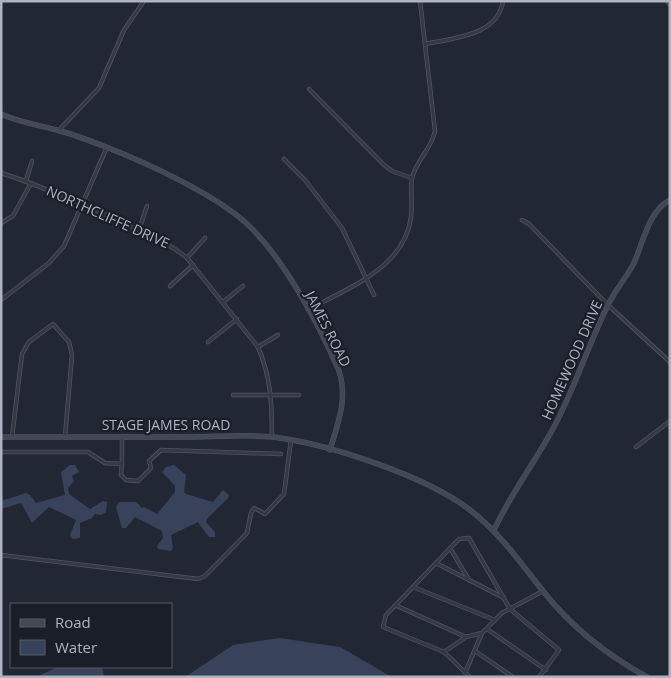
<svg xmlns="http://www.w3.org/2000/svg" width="671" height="678" font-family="'Open Sans',sans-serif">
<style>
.water{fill:#38435b}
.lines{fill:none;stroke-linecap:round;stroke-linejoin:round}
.street-casing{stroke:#515662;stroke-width:4.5}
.secondary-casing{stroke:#515662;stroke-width:5.5}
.street{stroke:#343944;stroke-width:3}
.secondary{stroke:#424856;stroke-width:4.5}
.labels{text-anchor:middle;stroke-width:4.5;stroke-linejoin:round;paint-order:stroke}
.street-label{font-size:14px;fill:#aeb3c1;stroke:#1a1e28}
</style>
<rect width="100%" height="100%" fill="#212733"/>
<g class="water">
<polygon points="70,465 75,465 79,472 72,476 74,481 68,488 69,494 90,509 103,501 107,502 106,512 101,515 95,514 92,518 80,523 80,538 73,539 70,535 76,520 49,507 32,523 21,503 1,509 1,501 26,493 30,495 36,503 65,495 61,472"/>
<polygon points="174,465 186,475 184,492 186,494 213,502 223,490 229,495 228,498 207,519 206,522 215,532 215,537 209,537 198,522 171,535 173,548 171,551 158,549 157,546 163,538 162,531 135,517 126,528 122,528 116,507 119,502 136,502 142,508 144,507 157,514 175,492 175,486 162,472 166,467"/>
<polygon points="280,638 340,647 392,677 185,677 233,645"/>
<polygon points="58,667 102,667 104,677 36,677"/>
</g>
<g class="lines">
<defs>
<g id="street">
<polyline points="667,1 670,5"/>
<path d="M425 44C453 38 498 36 503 1"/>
<polyline points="309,89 384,165 392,171 412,178"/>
<polyline points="59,130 99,88 124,30 144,1"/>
<polyline points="284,159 305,180 342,228 374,295"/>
<path d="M1 173C42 186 80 203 119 221 142 232 167 241 187 258L258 347C271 377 272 405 272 437"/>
<polyline points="26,181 32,161"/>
<polyline points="522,220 529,224 608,305 670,362"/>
<polyline points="1,223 13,216 31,183"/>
<polyline points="139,230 147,206"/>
<polyline points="187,258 205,238"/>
<polyline points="170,286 193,265"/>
<polyline points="1,300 49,263 64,246 107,147"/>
<polyline points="223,302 243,286"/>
<path d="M308 310C347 288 405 268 411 217 413 204 410 191 412 179 415 161 432 149 435 131L420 1"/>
<polyline points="208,342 237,319"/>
<polyline points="258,347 278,335"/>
<polyline points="233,395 299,395"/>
<polyline points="12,437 22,354 29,342 53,324 69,342 72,355 65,437"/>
<polyline points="636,447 670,421"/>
<polyline points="1,452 88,452 105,463 122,464 121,475 126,480 138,481 151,468 149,461 161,450 281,454"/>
<polyline points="122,464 122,437"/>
<polyline points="450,548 469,580"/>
<polyline points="1,555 198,579 205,576 247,533 251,513 254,508 265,514 284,494 291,440"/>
<polyline points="436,563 504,598"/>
<polyline points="413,587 495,620"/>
<polyline points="397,606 466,637"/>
<polyline points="487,629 546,670"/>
<polyline points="475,651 513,677"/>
<polyline points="444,652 466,637 482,633"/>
<polyline points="465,673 482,633 502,613 543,591"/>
<polyline points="470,677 444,652 383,627 386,615 459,539 469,538 510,609 559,650 539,677"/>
</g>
<g id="secondary">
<path d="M1 114C20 123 40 125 60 131 75 135 91 141 106 147 147 163 214 194 246 223 283 257 319 324 339 371 348 399 338 423 330 450"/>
<path d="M1 437C64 437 127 437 190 437 217 437 246 434 273 437 329 444 426 476 470 510 500 533 520 562 543 591 572 628 607 655 647 677"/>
<path d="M494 530C511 493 536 461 555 425 575 387 588 346 607 307 614 292 625 279 633 265 643 244 648 211 670 200"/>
</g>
</defs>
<use href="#street" class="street-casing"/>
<use href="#secondary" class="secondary-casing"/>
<use href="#street" class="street"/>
<use href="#secondary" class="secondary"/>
</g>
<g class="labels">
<g class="street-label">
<text transform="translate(108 217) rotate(24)" y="5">NORTHCLIFFE DRIVE</text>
<text transform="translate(328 329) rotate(63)" y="5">JAMES ROAD</text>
<text transform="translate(572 360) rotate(-66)" y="5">HOMEWOOD DRIVE</text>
<text x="166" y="430">STAGE JAMES ROAD</text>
</g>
</g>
<rect width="671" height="678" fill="none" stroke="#aeb3c1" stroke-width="5"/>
<rect x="10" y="603" width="162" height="65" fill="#1a1e28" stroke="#555a65"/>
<rect x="20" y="619" width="25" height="8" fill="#424856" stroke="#555a65"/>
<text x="55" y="628" font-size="15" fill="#aeb3c1">Road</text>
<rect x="20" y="640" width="25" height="15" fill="#38435b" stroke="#555a65"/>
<text x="55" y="653" font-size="15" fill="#aeb3c1">Water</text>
</svg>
